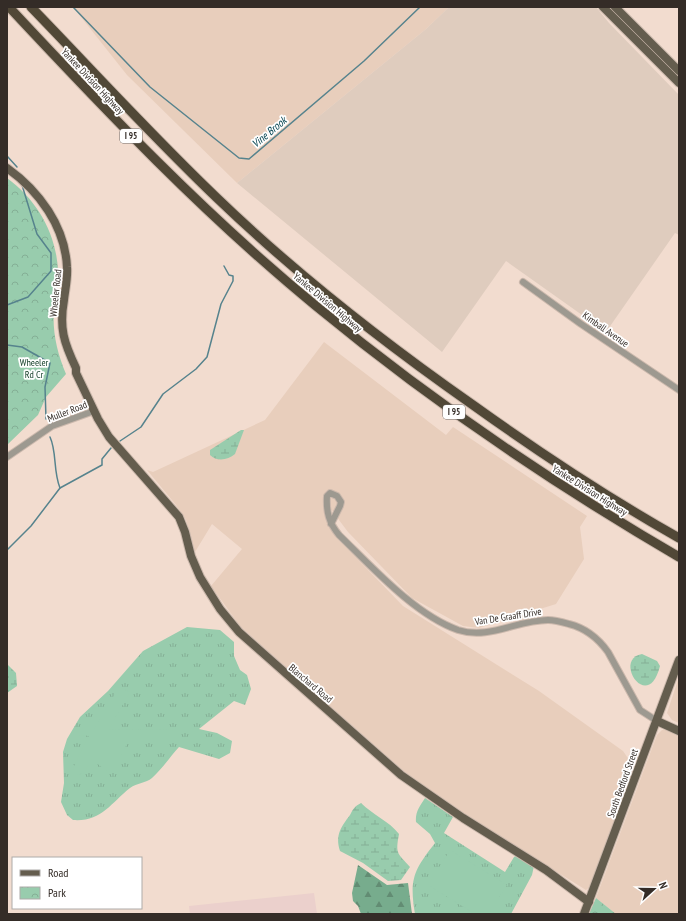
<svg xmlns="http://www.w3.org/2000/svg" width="686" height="921" font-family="'PT Sans Narrow',sans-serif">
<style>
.built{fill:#e8cebc}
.education{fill:#ebd0cc}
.medical{fill:#dfccbe}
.grass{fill:url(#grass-tufts)}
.forest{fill:url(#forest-firs)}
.wetland{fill:url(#wetland-marsh)}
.park{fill:url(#park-crowns)}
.pitch{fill:#98ccad}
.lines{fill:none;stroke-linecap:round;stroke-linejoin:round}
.stream{stroke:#56838d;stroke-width:1.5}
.minor-casing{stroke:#ccb9ad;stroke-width:8}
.major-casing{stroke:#ccb9ad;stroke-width:10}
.highway-casing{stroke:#ccb9ad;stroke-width:11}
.minor{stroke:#9d9990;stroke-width:6}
.major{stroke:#645d4e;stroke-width:8}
.highway{stroke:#514837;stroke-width:9}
.labels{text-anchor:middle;stroke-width:3.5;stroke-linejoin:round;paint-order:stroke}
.shield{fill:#fff;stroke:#716b68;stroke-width:1}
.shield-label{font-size:9px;font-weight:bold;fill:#342c27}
.street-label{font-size:10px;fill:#342c27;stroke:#fff}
.park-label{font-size:10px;fill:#17412b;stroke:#fff}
.water-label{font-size:11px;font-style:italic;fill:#02424f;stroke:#fff}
</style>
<defs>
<pattern id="grass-tufts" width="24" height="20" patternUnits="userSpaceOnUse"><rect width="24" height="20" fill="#98ccad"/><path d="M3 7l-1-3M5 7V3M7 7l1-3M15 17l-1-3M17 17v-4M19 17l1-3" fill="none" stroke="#84af95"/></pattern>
<pattern id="forest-firs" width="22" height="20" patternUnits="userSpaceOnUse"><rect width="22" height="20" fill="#77ac8d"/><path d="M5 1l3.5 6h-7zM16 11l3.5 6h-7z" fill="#628c73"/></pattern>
<pattern id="wetland-marsh" width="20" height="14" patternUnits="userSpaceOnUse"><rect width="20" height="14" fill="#98ccad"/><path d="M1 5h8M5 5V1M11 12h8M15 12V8" fill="none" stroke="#84af95"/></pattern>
<pattern id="park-crowns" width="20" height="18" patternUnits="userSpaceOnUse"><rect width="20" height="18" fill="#98ccad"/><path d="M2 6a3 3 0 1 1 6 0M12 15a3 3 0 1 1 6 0" fill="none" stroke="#84af95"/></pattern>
</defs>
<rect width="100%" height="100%" fill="#f2dccf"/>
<g class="built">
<polygon points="73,7 449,7 426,29 237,183 127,75"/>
<polygon points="324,342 446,435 453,427 587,516 580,527 584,559 556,604 479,628 463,626 412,598 348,532 330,508 331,497 326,493 323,506 326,520 339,540 403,606 539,691 623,751 634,767 591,886 586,890 480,824 413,779 240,626 211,586 242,549 212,524 195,552 186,520 176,505 147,470 153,472 265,420"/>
<polygon points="679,677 679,723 672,720 667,713"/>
<polygon points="667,729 679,735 679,914 616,914 596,898 657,735 662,730"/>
</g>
<polygon class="education" points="314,893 317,914 190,914 189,906"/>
<polygon class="medical" points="449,7 596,7 609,23 679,95 679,235 675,233 606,332 506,261 442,352 237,183 426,29"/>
<g class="grass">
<path d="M187 627 220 630 234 642V656L240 670 247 675 251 689 245 705 234 701 199 729 217 733 232 741 230 753 219 759 179 747C170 757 162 769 152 778 146 783 137 783 130 788 110 804 101 822 73 820L67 815 61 802 64 783 63 752 67 739 80 717 108 691 143 651Z"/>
<path d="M425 798 453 817 444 833 505 872 514 857 517 855 534 866 532 875 511 914H415C409 879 414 870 435 843L430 834 416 822C415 812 420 806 425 798Z"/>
</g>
<polygon class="forest" points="358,865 387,885 408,883 412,914 361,914 358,906 353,901 352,893"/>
<g class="wetland">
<path d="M241 430H244L235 454C228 460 217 462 210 455V450Z"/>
<path d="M642 654 657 661 660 666C648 714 612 659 642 654Z"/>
<polygon points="7,664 16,673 17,686 7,693"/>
<path d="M361 803C373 815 389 821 399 834 395 855 398 853 410 867L401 880 388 881 363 863 340 851C335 835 341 827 350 815 353 809 355 806 361 803Z"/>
</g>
<g class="park">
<path d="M7 178C37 200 57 234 58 272 59 284 55 296 54 308 52 331 57 353 66 374L46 397 38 415 7 445Z"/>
<polygon points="596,898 616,914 589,914"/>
</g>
<g class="pitch">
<polygon points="119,687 130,692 109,729 170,730 173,731 173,735 171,737 130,737 122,754 106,771 92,759 84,773 77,775 74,772 73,768 89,736 79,735 77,732 78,729 94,729"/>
<polygon points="450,850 507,885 489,914 475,914 428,885"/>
</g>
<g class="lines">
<g class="stream">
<polyline points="73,7 150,87 239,158 249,159 364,61 420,7"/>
<polyline points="7,156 17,167"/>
<polyline points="7,305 28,297 51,271 51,253 37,234 22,185"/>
<polyline points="7,345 22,347 50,363 45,387 46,419"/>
<path d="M50 437C57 452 53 471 60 488"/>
<polyline points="120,441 141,427 163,394 196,369 207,357 221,304 233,281 233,276 229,275 224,266"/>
<polyline points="7,550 31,526 60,488 102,465 102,459 111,448"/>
</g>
<defs>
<g id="minor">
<polyline points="523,282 581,324 679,390"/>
<polyline points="7,457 52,426 94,411"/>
<path d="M331 524 340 506 341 502 337 496 330 493 327 496C326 512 329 523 339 535 371 566 415 615 458 630 489 640 517 620 548 620 555 620 562 622 569 624 585 628 598 638 608 652L640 710 657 721"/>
</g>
<g id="major">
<polyline points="603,7 679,83"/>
<polyline points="615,7 679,71"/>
<path d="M7 168C39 191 65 226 67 267 68 278 65 290 64 300 59 328 64 343 76 368V373L98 419 109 437 179 517 185 532 191 556 200 577 220 609 239 632 401 775 463 818 546 870 589 902"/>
<polyline points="657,721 679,731"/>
<polyline points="584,914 679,660"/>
</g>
<g id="highway">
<path d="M9 7C107 112 205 215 316 306 430 400 552 483 679 557"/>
<path d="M31 7C93 71 152 136 217 198 296 274 383 342 473 405 540 453 608 498 679 538"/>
</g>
</defs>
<use href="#minor" class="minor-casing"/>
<use href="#major" class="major-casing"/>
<use href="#highway" class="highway-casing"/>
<use href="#minor" class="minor"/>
<use href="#major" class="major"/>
<use href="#highway" class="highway"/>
</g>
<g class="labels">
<g class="shield">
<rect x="120" y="129" width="22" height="14" rx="3"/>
<rect x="443" y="405" width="22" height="14" rx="3"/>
</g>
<g class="shield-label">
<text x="131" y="139">I 95</text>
<text x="454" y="415">I 95</text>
</g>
<g class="street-label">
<text transform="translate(93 81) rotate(47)" y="4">Yankee Division Highway</text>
<text transform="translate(55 293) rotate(-84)" y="4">Wheeler Road</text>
<text transform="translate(328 302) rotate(40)" y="4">Yankee Division Highway</text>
<text transform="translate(606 329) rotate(35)" y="4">Kimball Avenue</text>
<text transform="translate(67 411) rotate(-21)" y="4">Muller Road</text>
<text transform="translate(590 490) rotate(32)" y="4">Yankee Division Highway</text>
<text transform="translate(508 616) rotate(-9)" y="4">Van De Graaff Drive</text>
<text transform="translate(311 683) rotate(40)" y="4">Blanchard Road</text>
<text transform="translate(622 783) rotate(-70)" y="4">South Bedford Street</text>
</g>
<g class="park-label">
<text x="34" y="366">Wheeler<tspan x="34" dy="12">Rd Cr</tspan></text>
</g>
<g class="water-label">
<text transform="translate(269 132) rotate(-40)" y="4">Vine Brook</text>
</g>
</g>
<rect width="686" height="921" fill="none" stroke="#342c27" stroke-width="16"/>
<rect x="12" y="857" width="130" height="52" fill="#ffffff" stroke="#aeaba9"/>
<rect x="20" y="870" width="20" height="6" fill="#645d4e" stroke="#aeaba9"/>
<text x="48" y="877" font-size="12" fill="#342c27">Road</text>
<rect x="20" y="887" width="20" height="12" fill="url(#park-crowns)" stroke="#aeaba9"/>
<text x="48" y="897" font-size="12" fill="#342c27">Park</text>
<g transform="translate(654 889) rotate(69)" stroke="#ffffff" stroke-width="3" paint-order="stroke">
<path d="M0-3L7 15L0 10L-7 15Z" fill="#342c27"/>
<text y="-6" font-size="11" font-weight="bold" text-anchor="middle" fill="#342c27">N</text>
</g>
</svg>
